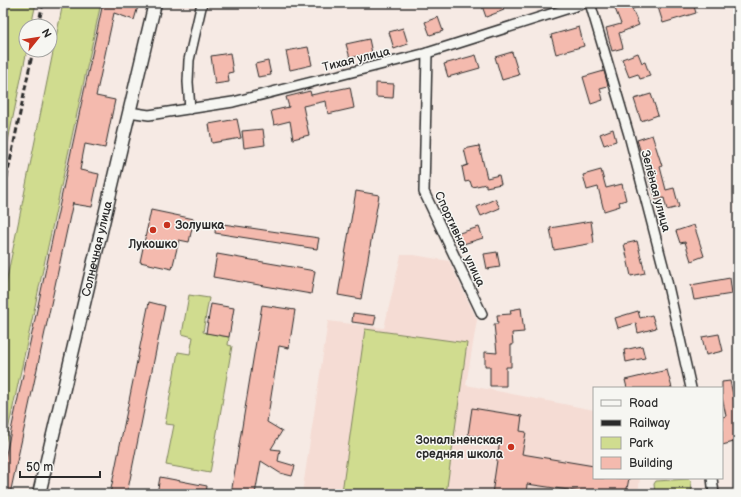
<svg xmlns="http://www.w3.org/2000/svg" width="741" height="497" font-family="'Balsamiq Sans',sans-serif">
<style>
.built{fill:#f5dcd4}
.green{fill:#d0dc8f;stroke:#7e845d}
.building{fill:#f4baae;stroke:#2b2b2b}
.lines{fill:none;stroke-linecap:round;stroke-linejoin:round}
.street-casing{stroke:#2b2b2b;stroke-width:12}
.secondary-casing{stroke:#2b2b2b;stroke-width:15}
.street{stroke:#f6f6f2;stroke-width:9}
.secondary{stroke:#f6f6f2;stroke-width:12}
.rail{stroke:#2b2b2b;stroke-width:3;stroke-dasharray:6 3;stroke-linecap:butt}
.poi-dot{fill:#c8321e;stroke:#f6f6f2;stroke-width:1.5}
.labels{text-anchor:middle;stroke-width:3;stroke-linejoin:round;paint-order:stroke}
.street-label{font-size:12px;fill:#2b2b2b;stroke:#f6f6f2}
.poi-label{font-size:12px;font-weight:bold;fill:#2b2b2b;stroke:#f6f6f2;text-anchor:start}
</style>
<rect width="100%" height="100%" fill="#f6eae4"/>
<filter id="ink" filterUnits="userSpaceOnUse"><feTurbulence type="fractalNoise" baseFrequency=".025" numOctaves="2"/><feDisplacementMap in="SourceGraphic" scale="8" xChannelSelector="R" yChannelSelector="G"/><feConvolveMatrix kernelMatrix="1 2 1 2 8 2 1 2 1" color-interpolation-filters="sRGB"/></filter>
<g filter="url(#ink)">
<polygon class="built" points="401,255 414,255 449,261 477,320 466,385 594,410 594,478 640,478 638,494 302,494 328,321 384,328"/>
<g class="green">
<polygon points="3,3 36,3 31,26 26,26 27,50 3,165"/>
<polygon points="63,3 101,3 3,453 3,298"/>
<polygon points="189,295 209,298 203,332 229,337 228,345 232,346 210,473 166,465 174,425 165,424 178,352 190,354 193,337 182,334"/>
<polygon points="365,329 467,343 446,494 320,494 321,490 342,492"/>
<polygon points="689,479 691,481 692,494 655,494 654,484 656,481"/>
</g>
<g class="building">
<polygon points="103,3 139,3 134,20 114,13 96,96 115,100 105,148 85,144 80,170 99,174 92,207 73,204 73,202 10,494 3,494 3,468"/>
<polygon points="481,3 501,3 504,10 486,17"/>
<polygon points="622,3 647,3 632,9 639,25 619,33 623,48 612,51 606,28 621,24 614,6"/>
<polygon points="670,3 693,3 696,13 663,23 658,7"/>
<polygon points="438,17 443,31 430,35 425,22"/>
<polygon points="579,27 584,46 556,54 551,35"/>
<polygon points="403,28 408,44 394,49 389,32"/>
<polygon points="369,39 372,53 350,58 346,44"/>
<polygon points="308,47 312,65 290,70 286,51"/>
<polygon points="512,52 519,75 502,80 495,57"/>
<polygon points="230,53 233,72 228,73 229,82 215,84 211,56"/>
<polygon points="638,53 642,63 645,62 650,76 640,79 638,74 629,77 622,59"/>
<polygon points="476,55 480,68 448,77 444,64"/>
<polygon points="268,61 271,75 258,77 255,64"/>
<polygon points="604,71 608,86 600,88 603,100 591,104 583,77"/>
<polygon points="376,83 394,84 393,98 376,97"/>
<polygon points="350,87 354,108 328,114 326,101 303,106 309,135 293,139 290,121 274,125 271,111 289,107 286,97 310,91 311,95"/>
<polygon points="651,94 658,115 641,121 634,99"/>
<polygon points="237,119 241,138 212,143 209,124"/>
<polygon points="263,129 265,145 244,148 242,131"/>
<polygon points="613,129 616,141 604,145 600,134"/>
<polygon points="652,135 662,166 660,167 666,190 674,188 679,207 667,210 664,198 656,200 637,140"/>
<polygon points="479,146 487,178 499,175 501,184 486,187 486,184 472,187 470,181 465,182 462,167 468,165 464,149"/>
<polygon points="601,170 606,188 622,184 626,200 619,202 620,206 604,211 598,187 587,190 583,175"/>
<polygon points="356,191 379,195 361,299 338,295"/>
<polygon points="495,199 500,208 481,216 477,207"/>
<polygon points="151,210 194,219 189,242 179,240 172,269 140,262"/>
<polygon points="591,221 594,243 554,250 550,228"/>
<polygon points="216,223 319,238 317,249 215,233"/>
<polygon points="694,225 704,256 691,261 685,242 680,243 676,231"/>
<polygon points="479,227 483,238 460,245 456,234"/>
<polygon points="637,241 645,273 631,276 624,244"/>
<polygon points="497,252 500,267 487,269 484,254"/>
<polygon points="217,254 315,271 311,294 213,277"/>
<polygon points="730,278 732,294 694,300 691,285"/>
<polygon points="149,302 165,306 127,494 110,494"/>
<polygon points="211,304 234,308 229,337 206,333"/>
<polygon points="262,305 295,310 289,348 279,346 267,422 282,431 271,449 280,450 278,461 295,466 292,476 280,473 261,461 255,494 231,494"/>
<polygon points="521,308 524,332 512,333 513,345 511,345 511,367 506,367 506,386 490,386 490,366 485,366 485,352 497,353 494,324 498,324 497,315 511,314 510,310"/>
<polygon points="638,311 640,318 652,315 656,328 638,333 636,323 618,328 615,318"/>
<polygon points="353,313 376,316 374,325 352,322"/>
<polygon points="719,334 723,351 706,355 702,337"/>
<polygon points="642,346 645,358 626,362 624,350"/>
<polygon points="667,370 672,388 627,388 625,380"/>
<polygon points="730,381 738,417 738,441 722,445 722,417 726,416 722,397 722,382"/>
<polygon points="472,408 522,416 520,431 526,432 522,454 594,466 594,478 629,478 626,494 596,494 527,484 526,494 492,494 500,440 468,435"/>
<polygon points="160,477 207,486 206,494 157,494"/>
</g>
<g class="lines">
<defs>
<g id="street">
<polyline points="590,3 629,135 666,277 691,388"/>
<polyline points="427,53 424,192 482,314"/>
<polyline points="190,109 188,82 189,60 202,3"/>
<polyline points="129,112 149,115 233,102 427,53 585,3"/>
<polyline points="712,478 714,494"/>
</g>
<g id="secondary">
<path id="s1" d="M39 494 155 3"/>
</g>
</defs>
<use href="#street" class="street-casing"/>
<use href="#secondary" class="secondary-casing"/>
<use href="#street" class="street"/>
<use href="#secondary" class="secondary"/>
<g class="rail">
<polyline points="38,26 43,3"/>
<polyline points="3,196 33,50"/>
</g>
</g>
</g>
<g class="poi-dot">
<circle cx="167" cy="225" r="4"/>
<circle cx="153" cy="230" r="4"/>
<circle cx="511" cy="447" r="4"/>
</g>
<g class="labels">
<g class="street-label">
<text transform="translate(356 59) rotate(-14)" y="4">Тихая улица</text>
<text transform="translate(656 191) rotate(75)" y="4">Зелёная улица</text>
<text transform="translate(460 239) rotate(65)" y="4">Спортивная улица</text>
<text dy="4" stroke="none"><textPath href="#s1" startOffset="252">Солнечная улица</textPath></text>
</g>
<g class="poi-label">
<text x="175" y="229">Золушка</text>
<text x="153" y="248" text-anchor="middle">Лукошко</text>
<text x="503" y="444" text-anchor="end">Зональненская<tspan x="503" dy="14">средняя школа</tspan></text>
</g>
</g>
<rect width="741" height="497" fill="none" stroke="#f6f6f2" stroke-width="16"/>
<rect x="8" y="8" width="725" height="481" fill="none" stroke="#2b2b2b" stroke-width="1.5" filter="url(#ink)"/>
<rect x="593" y="387" width="130" height="92" fill="#f6f6f2" stroke="#a5a5a2"/>
<rect x="601" y="400" width="20" height="6" fill="#f6f6f2" stroke="#a5a5a2"/>
<text x="629" y="407" font-size="12" fill="#2b2b2b">Road</text>
<rect x="601" y="420" width="20" height="6" fill="#2b2b2b" stroke="#a5a5a2"/>
<text x="629" y="427" font-size="12" fill="#2b2b2b">Railway</text>
<rect x="601" y="437" width="20" height="12" fill="#d0dc8f" stroke="#a5a5a2"/>
<text x="629" y="447" font-size="12" fill="#2b2b2b">Park</text>
<rect x="601" y="457" width="20" height="12" fill="#f4baae" stroke="#a5a5a2"/>
<text x="629" y="467" font-size="12" fill="#2b2b2b">Building</text>
<g transform="translate(38 38) rotate(60)"><circle r="19" fill="#f6f6f2" stroke="#a5a5a2"/>
<path d="M0-3L7 15L0 10L-7 15Z" fill="#c8321e"/>
<text y="-6" font-size="11" font-weight="bold" text-anchor="middle" fill="#2b2b2b">N</text>
</g>
<path d="M20 471v6h80v-6" fill="none" stroke="#2b2b2b" stroke-width="2"/>
<text x="26" y="471" font-size="12" fill="#2b2b2b" stroke="#f6f6f2" stroke-width="3" paint-order="stroke">50 m</text>
</svg>
